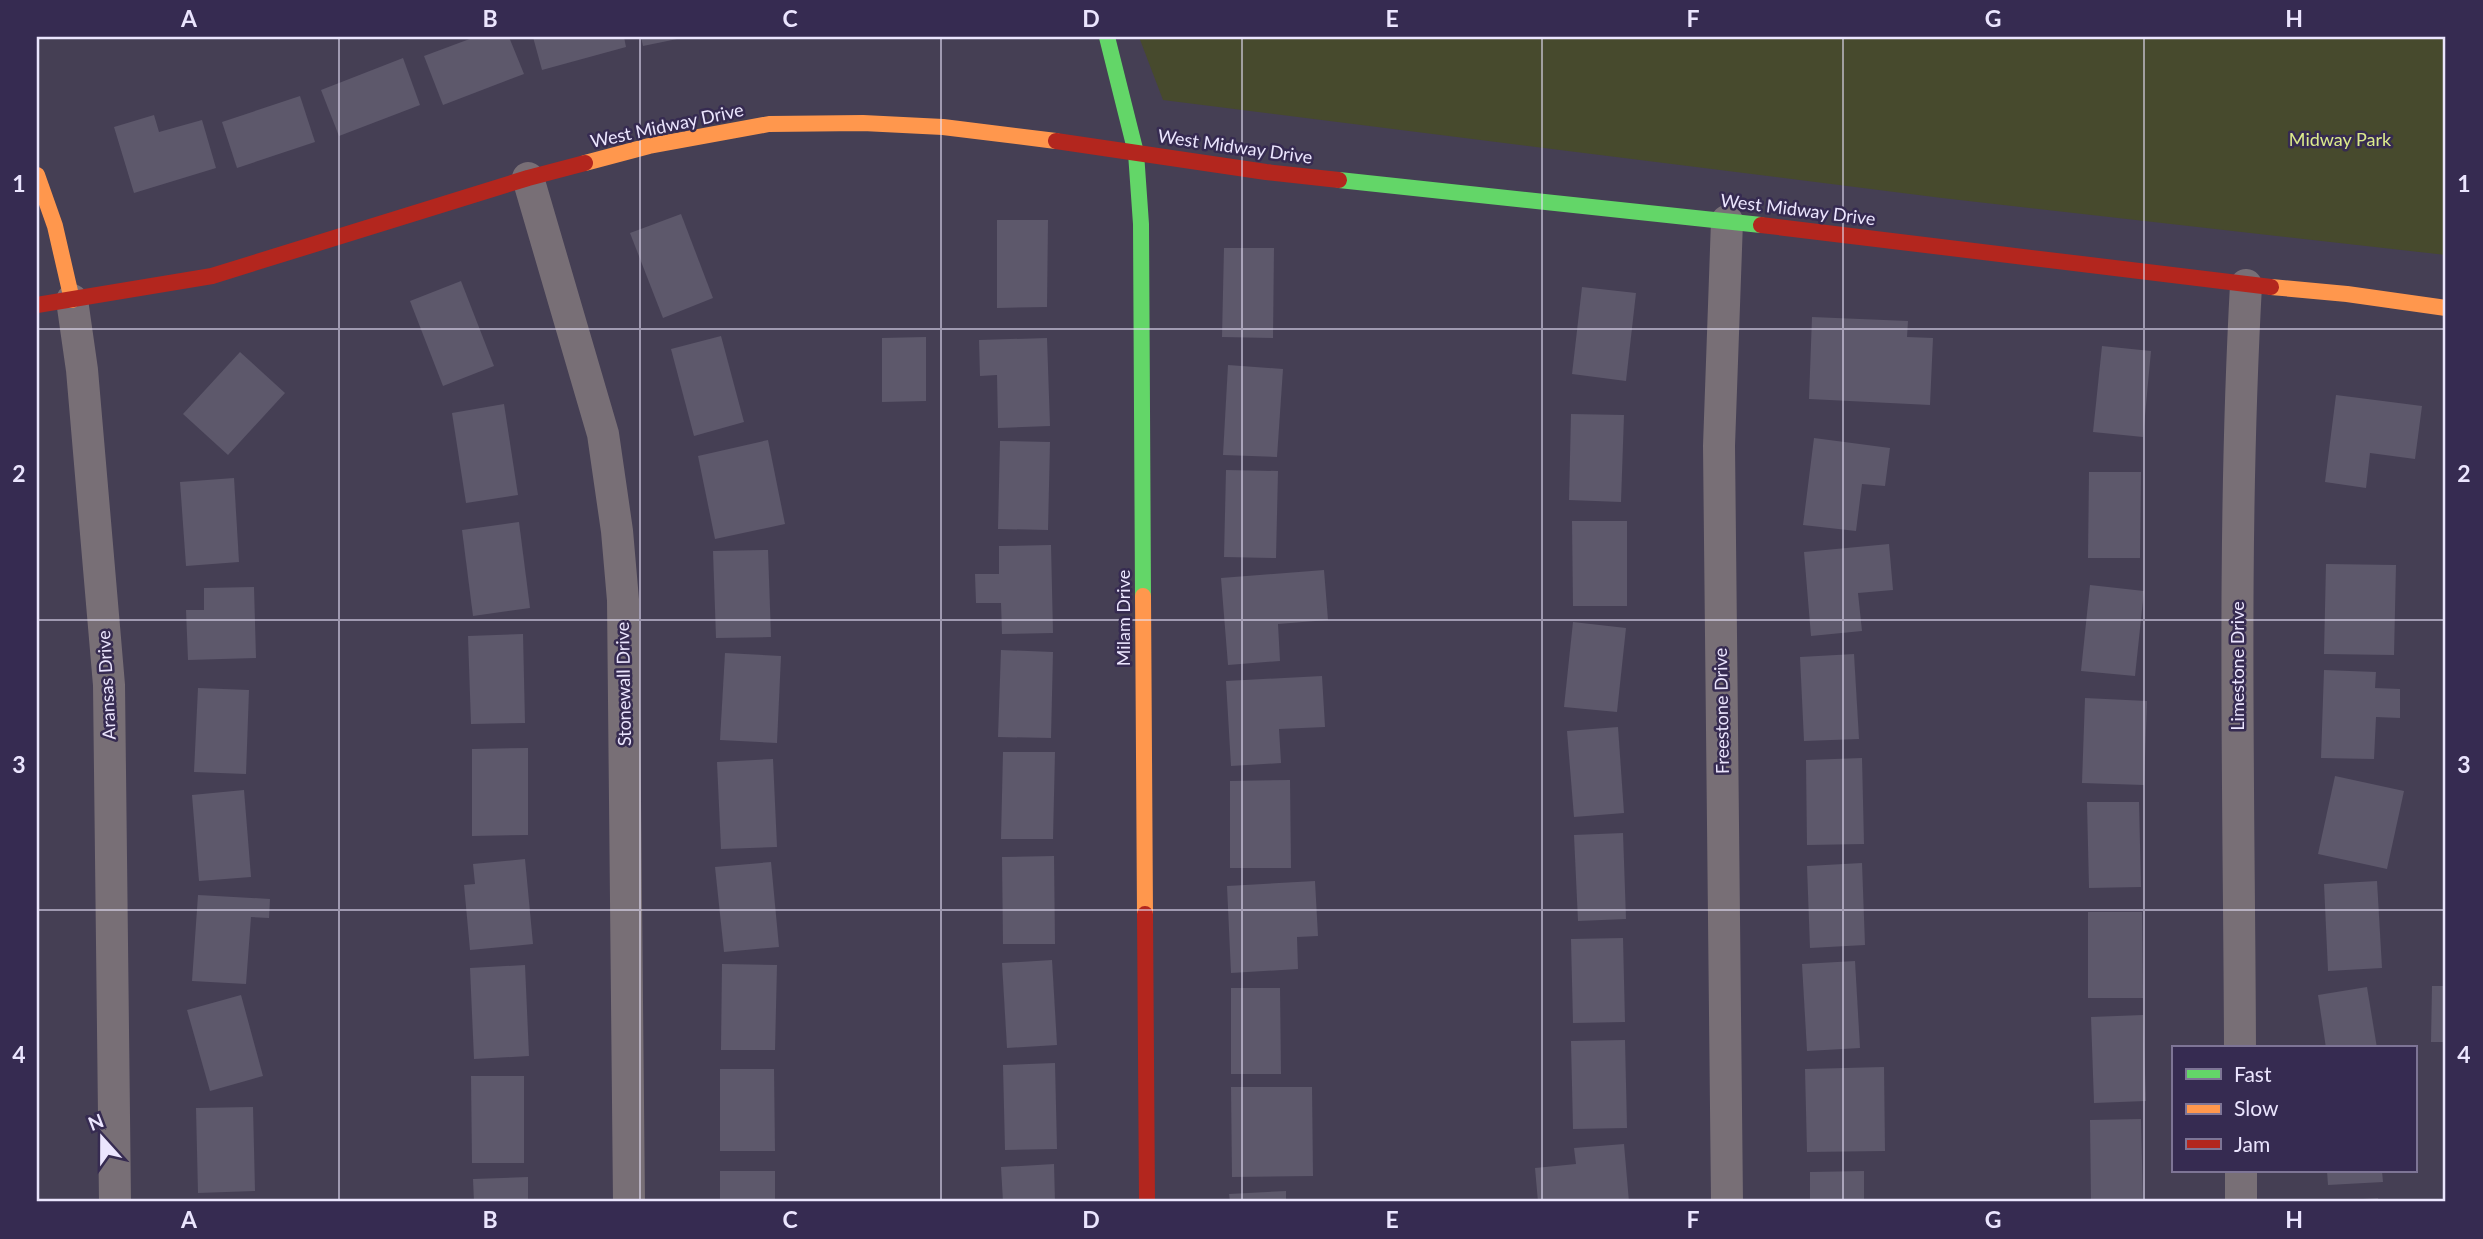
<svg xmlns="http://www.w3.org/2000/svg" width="2483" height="1239" font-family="Lato,sans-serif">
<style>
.green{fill:#474a2d}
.building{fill:#5d586b}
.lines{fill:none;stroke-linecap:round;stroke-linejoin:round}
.street{stroke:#786f76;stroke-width:32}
.fast{stroke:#63d668;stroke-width:16}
.slow{stroke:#ff974d;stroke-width:16}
.jam{stroke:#b3261e;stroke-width:16}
.grid{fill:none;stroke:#ebe5fe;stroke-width:2;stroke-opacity:0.55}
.labels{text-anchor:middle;stroke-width:5;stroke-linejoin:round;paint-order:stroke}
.street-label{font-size:18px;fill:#ebe5fe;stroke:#362b51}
.park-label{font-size:18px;fill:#dceb8b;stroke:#362b51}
.neatline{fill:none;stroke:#ebe5fe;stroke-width:2.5}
.grid-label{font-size:23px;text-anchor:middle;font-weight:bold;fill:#ebe5fe}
</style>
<rect width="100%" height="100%" fill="#453f54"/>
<polygon class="green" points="1139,37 2446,37 2446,255 1942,198 1163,100"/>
<g class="building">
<polygon points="475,37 509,37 524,74 443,105 424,56"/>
<polygon points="533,37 624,37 626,47 542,70"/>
<polygon points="641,37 682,37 682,38 643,46"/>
<polygon points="403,58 420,105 339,136 321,90"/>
<polygon points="300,96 315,142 237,168 222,122"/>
<polygon points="154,115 159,132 202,120 216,168 134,193 114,127"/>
<polygon points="681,214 713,298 663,318 630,233"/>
<polygon points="997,220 1048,220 1047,307 997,308"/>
<polygon points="1224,248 1274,248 1273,338 1222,337"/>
<polygon points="461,281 494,366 443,386 410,301"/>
<polygon points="1582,287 1636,293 1626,381 1572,374"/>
<polygon points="1812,317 1908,321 1907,337 1933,338 1930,405 1809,399"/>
<polygon points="721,336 744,422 694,436 671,349"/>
<polygon points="926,337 926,401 882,402 882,338"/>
<polygon points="1047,338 1050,426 998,428 997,375 980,376 979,340"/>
<polygon points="2102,346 2151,351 2143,437 2093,432"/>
<polygon points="240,352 285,393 228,455 183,414"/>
<polygon points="1228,365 1283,369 1277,457 1223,455"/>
<polygon points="2336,395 2422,406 2415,459 2370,453 2366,488 2325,482"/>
<polygon points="504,404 518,495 466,503 452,413"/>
<polygon points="1571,414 1624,415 1621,502 1569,500"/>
<polygon points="1814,438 1890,448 1885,486 1862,484 1856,531 1803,525"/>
<polygon points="768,440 785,524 715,539 698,456"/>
<polygon points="1000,441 1050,442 1048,530 998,529"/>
<polygon points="1226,470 1278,471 1276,558 1224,557"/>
<polygon points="2089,472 2141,472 2140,558 2088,558"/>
<polygon points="234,478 239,562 186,566 180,482"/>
<polygon points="1572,521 1627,521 1627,606 1573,606"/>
<polygon points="519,522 530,608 473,616 462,530"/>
<polygon points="1889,544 1893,590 1858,593 1862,631 1811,636 1804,552"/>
<polygon points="1051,545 1053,633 1002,634 1001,603 976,603 975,574 999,574 999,546"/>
<polygon points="768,550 771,637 716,638 713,551"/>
<polygon points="2326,564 2396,565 2394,655 2324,654"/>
<polygon points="1324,570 1328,620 1278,624 1280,661 1228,665 1221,578"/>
<polygon points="2090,585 2144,591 2135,676 2081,671"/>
<polygon points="254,587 256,658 188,660 186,610 204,610 204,588"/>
<polygon points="1573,622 1626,628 1617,712 1564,707"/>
<polygon points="523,634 525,723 471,724 468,636"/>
<polygon points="1001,650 1053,652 1051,738 998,737"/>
<polygon points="725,653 781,656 777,743 720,740"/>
<polygon points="1854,654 1859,739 1804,741 1800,657"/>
<polygon points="2324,670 2376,672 2375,688 2400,689 2400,718 2376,717 2374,759 2321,758"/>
<polygon points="1322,676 1325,727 1279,729 1281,763 1231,766 1226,681"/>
<polygon points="198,688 249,690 246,774 194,772"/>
<polygon points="2085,698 2147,701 2144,785 2082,783"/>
<polygon points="1618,727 1624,813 1574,817 1567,731"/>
<polygon points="528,748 528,835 472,836 472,749"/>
<polygon points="1003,752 1055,752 1053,839 1001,839"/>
<polygon points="1862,758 1864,844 1807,845 1806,760"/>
<polygon points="773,759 777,847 721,849 717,762"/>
<polygon points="2335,776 2404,791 2387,869 2318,854"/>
<polygon points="1290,780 1291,868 1230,868 1230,781"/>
<polygon points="244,790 251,877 199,881 192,795"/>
<polygon points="2087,802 2139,802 2141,887 2089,888"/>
<polygon points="1623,833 1626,919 1578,921 1574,835"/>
<polygon points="1054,856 1055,944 1003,944 1002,857"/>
<polygon points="525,859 533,944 470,950 464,885 475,884 473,864"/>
<polygon points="771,862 779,947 724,952 715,867"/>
<polygon points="1862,863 1865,945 1810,948 1807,866"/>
<polygon points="1315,881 1318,936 1297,937 1298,969 1231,973 1227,886"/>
<polygon points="2377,881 2382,968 2328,971 2324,884"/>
<polygon points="198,895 270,899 269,918 251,917 246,984 192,981"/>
<polygon points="2088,912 2142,912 2143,998 2088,998"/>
<polygon points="1623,938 1625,1022 1573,1023 1571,939"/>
<polygon points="1052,960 1057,1045 1007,1048 1002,963"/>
<polygon points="1855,961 1860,1048 1807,1051 1802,964"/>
<polygon points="722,964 777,965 775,1050 721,1050"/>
<polygon points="525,965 529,1056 474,1059 470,968"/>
<polygon points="2432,986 2446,986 2446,1042 2431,1042"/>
<polygon points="2367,987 2377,1048 2326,1048 2318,995"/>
<polygon points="1231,988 1280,988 1281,1074 1231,1074"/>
<polygon points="241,995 263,1076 210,1091 187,1010"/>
<polygon points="2143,1015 2146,1101 2094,1103 2091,1017"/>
<polygon points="1625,1040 1627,1128 1573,1129 1571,1041"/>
<polygon points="1055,1063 1057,1149 1005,1150 1003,1065"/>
<polygon points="1884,1067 1885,1151 1807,1152 1805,1069"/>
<polygon points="720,1069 774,1069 775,1151 720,1151"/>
<polygon points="471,1076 524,1076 524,1163 472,1163"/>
<polygon points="1231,1087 1312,1087 1313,1176 1232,1177"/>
<polygon points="253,1107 255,1191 198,1193 196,1108"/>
<polygon points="2141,1119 2143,1202 2091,1202 2090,1120"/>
<polygon points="1624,1144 1629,1202 1538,1202 1535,1168 1576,1164 1574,1148"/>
<polygon points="1054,1164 1055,1202 1003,1202 1001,1167"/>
<rect x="720" y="1171" width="55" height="31"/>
<polygon points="1864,1171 1864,1202 1810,1202 1810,1172"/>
<polygon points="2327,1171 2382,1171 2383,1182 2328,1185"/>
<polygon points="528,1177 528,1202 474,1202 473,1179"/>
<polygon points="1286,1191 1286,1202 1230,1202 1229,1194"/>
<polygon points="2378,1198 2379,1202 2347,1202 2347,1200"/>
</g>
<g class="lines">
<g class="street">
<polyline points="528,178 603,434 617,531 623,600 629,1202"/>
<polyline points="72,300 82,370 109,685 115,1202"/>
<path d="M2240 1048C2239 794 2232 539 2246 285"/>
<polyline points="2241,1171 2241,1202"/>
<polyline points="1727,1202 1719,446 1727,221"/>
</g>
<g class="fast">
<polyline points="1107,37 1136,153 1141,224 1143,596"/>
<polyline points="1339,180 1761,225"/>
</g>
<g class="slow">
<polyline points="585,163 649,146 769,124 863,123 943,127 1056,141"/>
<polyline points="37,175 55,226 72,300"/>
<polyline points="2271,287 2347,294 2446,308"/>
<polyline points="1143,596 1145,914"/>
</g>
<g class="jam">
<polyline points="1056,141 1266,172 1339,180"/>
<polyline points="1761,225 2271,287"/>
<polyline points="37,305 212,276 528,178 585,163"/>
<polyline points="1145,914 1147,1202"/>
</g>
</g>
<path class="grid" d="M339 37V1202M640 37V1202M941 37V1202M1242 37V1202M1542 37V1202M1843 37V1202M2144 37V1202M37 329H2446M37 620H2446M37 910H2446"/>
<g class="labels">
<g class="street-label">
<text transform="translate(667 126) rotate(-12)" y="6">West Midway Drive</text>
<text transform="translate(1235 147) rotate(8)" y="6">West Midway Drive</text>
<text transform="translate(1798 210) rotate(7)" y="6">West Midway Drive</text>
<text transform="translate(1124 618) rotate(-90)" y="6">Milam Drive</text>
<text transform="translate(2238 666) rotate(-90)" y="6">Limestone Drive</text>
<text transform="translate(624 684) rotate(-91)" y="6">Stonewall Drive</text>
<text transform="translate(107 685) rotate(-93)" y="6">Aransas Drive</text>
<text transform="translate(1722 711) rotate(-91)" y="6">Freestone Drive</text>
</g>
<g class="park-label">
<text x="2340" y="146">Midway Park</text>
</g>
</g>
<rect width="2483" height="1239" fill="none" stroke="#362b51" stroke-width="77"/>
<rect x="2172" y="1046" width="245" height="126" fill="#362b51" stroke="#7e7596" stroke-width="2"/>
<rect x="2186" y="1069" width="35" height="10" fill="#63d668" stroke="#7e7596" stroke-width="2"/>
<text x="2234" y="1082" font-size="21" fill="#ebe5fe">Fast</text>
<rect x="2186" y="1104" width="35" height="10" fill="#ff974d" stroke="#7e7596" stroke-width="2"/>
<text x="2234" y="1116" font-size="21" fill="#ebe5fe">Slow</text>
<rect x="2186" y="1139" width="35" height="10" fill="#b3261e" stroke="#7e7596" stroke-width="2"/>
<text x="2234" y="1152" font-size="21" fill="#ebe5fe">Jam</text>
<g transform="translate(102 1138) rotate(339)" stroke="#362b51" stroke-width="5" paint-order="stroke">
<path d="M0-5L12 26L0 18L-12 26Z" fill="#ebe5fe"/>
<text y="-10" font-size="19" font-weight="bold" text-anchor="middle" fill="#ebe5fe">N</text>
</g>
<rect x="38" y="38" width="2406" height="1162" class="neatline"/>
<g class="grid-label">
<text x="189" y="27">A</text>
<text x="490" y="27">B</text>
<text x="790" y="27">C</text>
<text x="1091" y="27">D</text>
<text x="1392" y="27">E</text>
<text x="1693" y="27">F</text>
<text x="1993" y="27">G</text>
<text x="2294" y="27">H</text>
<text x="19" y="192">1</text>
<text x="2464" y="192">1</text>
<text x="19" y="482">2</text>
<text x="2464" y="482">2</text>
<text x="19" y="773">3</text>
<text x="2464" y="773">3</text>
<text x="19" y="1063">4</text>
<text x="2464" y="1063">4</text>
<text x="189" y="1228">A</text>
<text x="490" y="1228">B</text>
<text x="790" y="1228">C</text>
<text x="1091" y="1228">D</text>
<text x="1392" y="1228">E</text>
<text x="1693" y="1228">F</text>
<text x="1993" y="1228">G</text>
<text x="2294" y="1228">H</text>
</g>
</svg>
